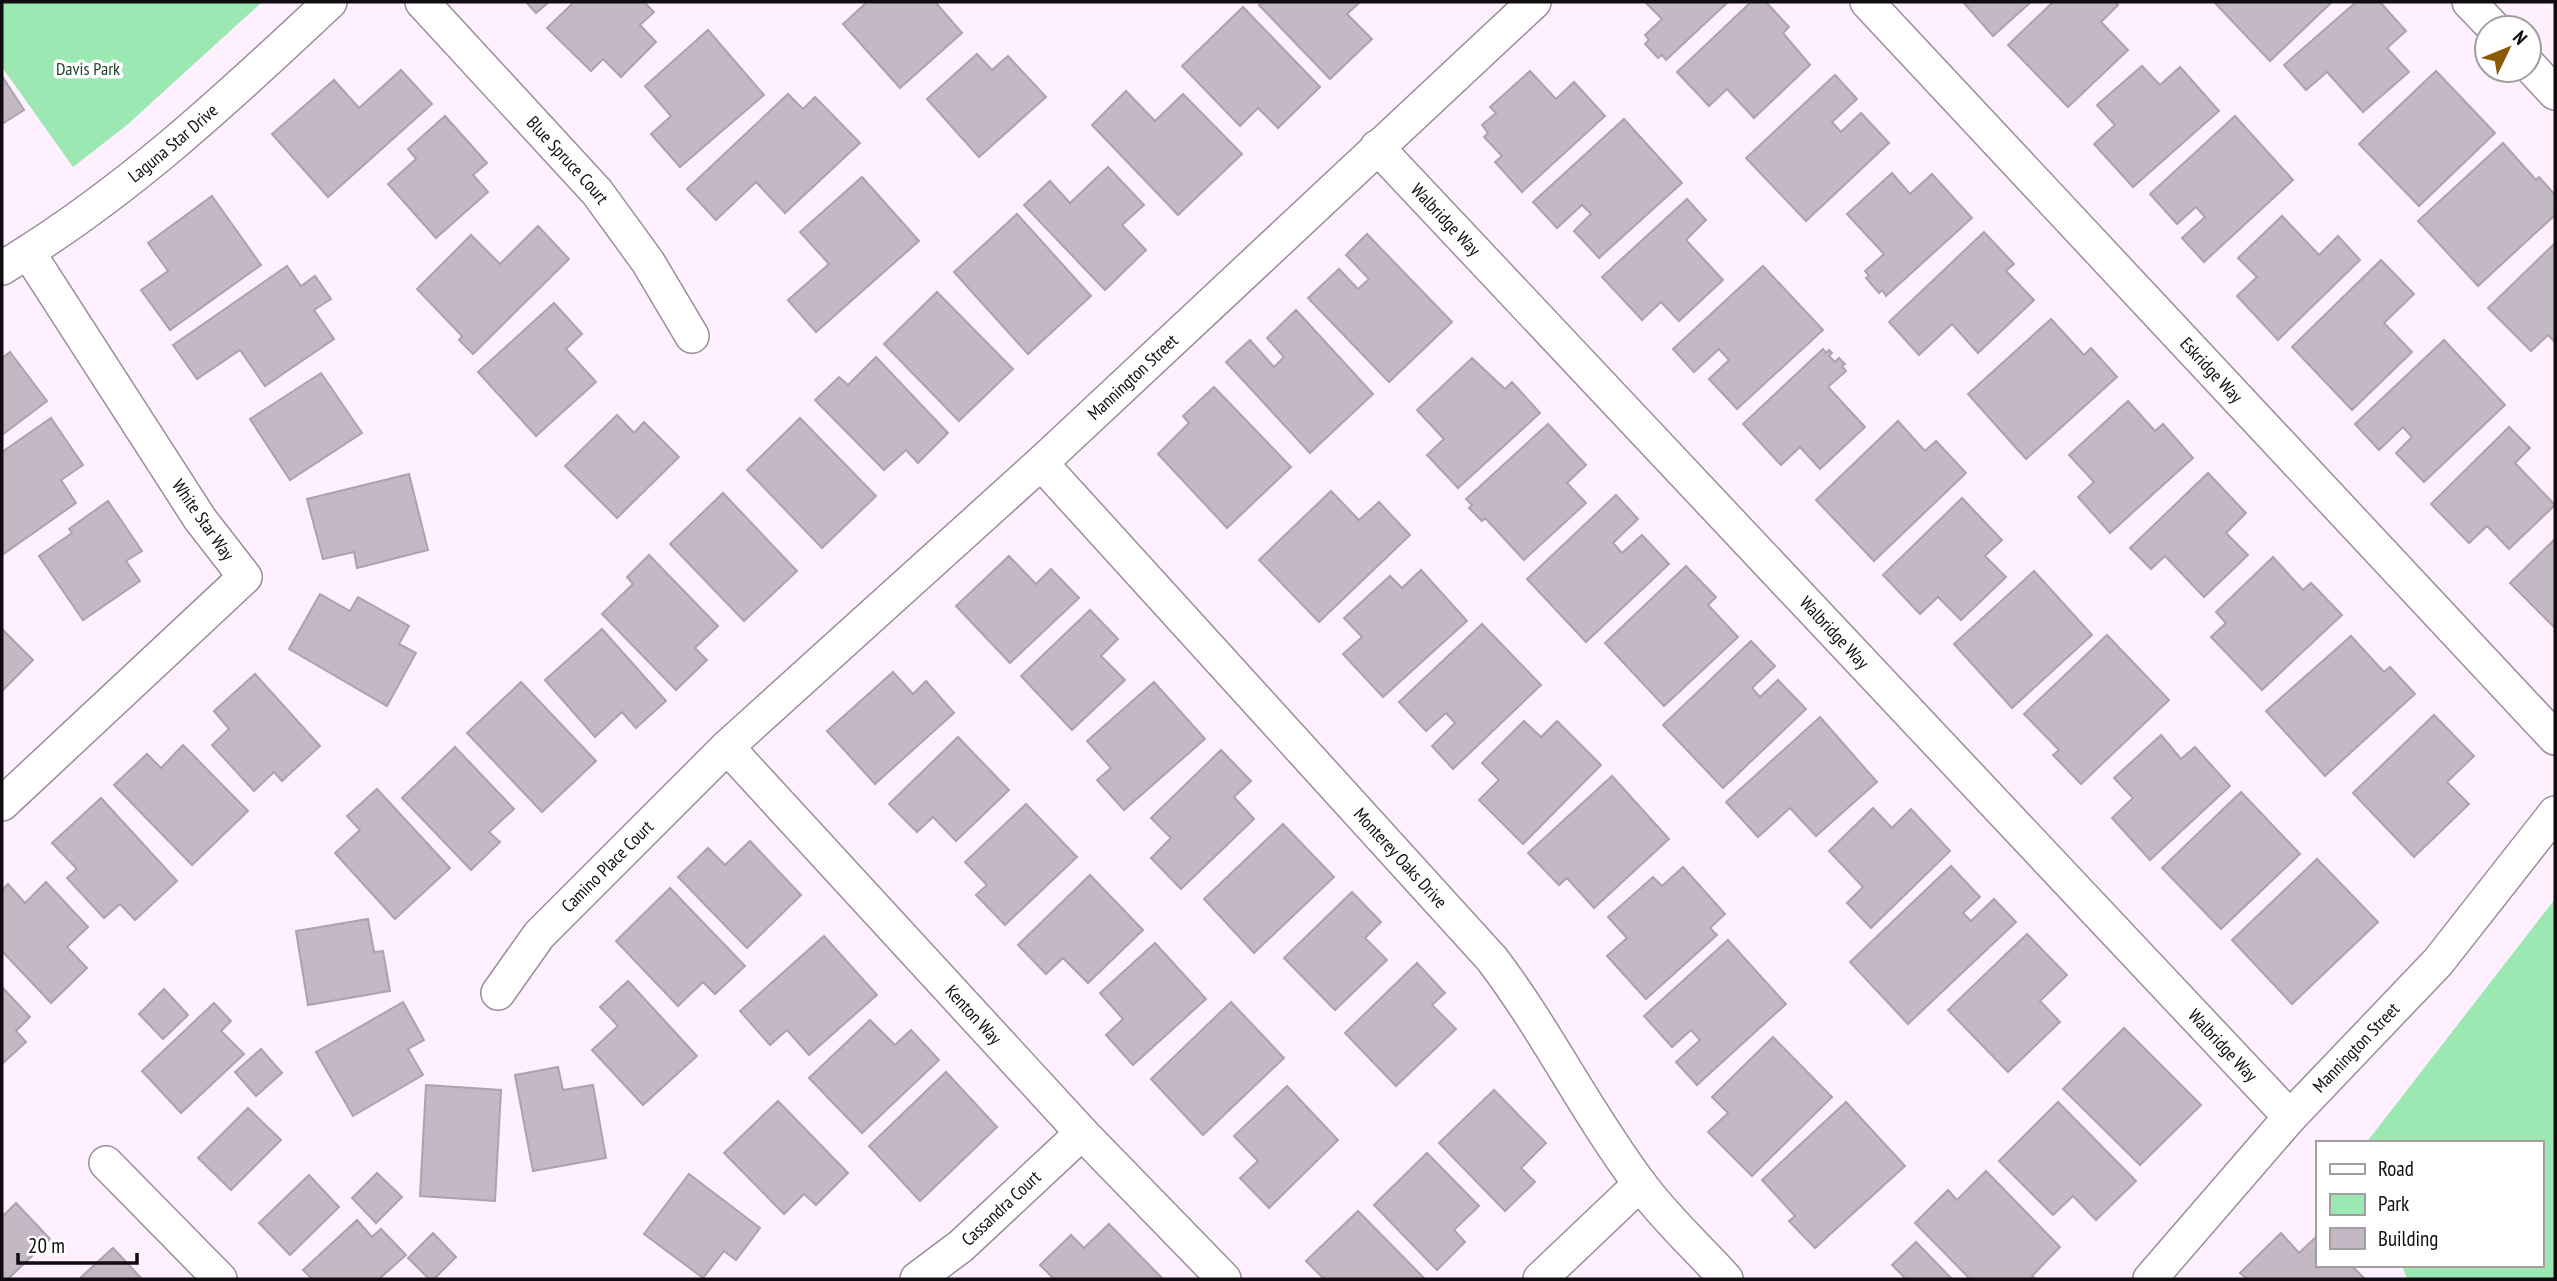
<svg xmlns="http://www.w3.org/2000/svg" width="2557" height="1281" font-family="'PT Sans Narrow',sans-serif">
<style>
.green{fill:#9be8b3}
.building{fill:#c5b8c5;stroke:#aea1ae;stroke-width:2}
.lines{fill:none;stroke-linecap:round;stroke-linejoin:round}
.street-casing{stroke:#9a8d9a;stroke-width:36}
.street{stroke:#fff;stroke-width:33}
.labels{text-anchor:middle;stroke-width:7;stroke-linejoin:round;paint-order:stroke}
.park-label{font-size:18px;fill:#1e442c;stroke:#fff}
.street-label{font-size:18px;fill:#110c11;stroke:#fff}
</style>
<rect width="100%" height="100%" fill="#fef0fe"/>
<g class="green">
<polygon points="2,2 262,2 127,125 73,167 2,67"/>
<polygon points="2555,899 2555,1279 2407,1279 2402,1265 2541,1265 2541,1143 2366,1143"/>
</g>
<g class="building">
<polygon points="526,2 549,2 536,13"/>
<polygon points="574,2 644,2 654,12 640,25 656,42 621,77 603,59 591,71 547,28"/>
<polygon points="867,2 938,2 936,3 962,33 900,88 843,24"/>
<polygon points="1263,2 1360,2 1347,14 1372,39 1330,79 1259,5"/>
<polygon points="1645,2 1728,2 1666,60 1662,55 1658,58 1645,44 1649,40 1645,35 1662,19"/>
<polygon points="1751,2 1766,2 1789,27 1783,33 1810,65 1754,118 1727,89 1709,106 1677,72"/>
<polygon points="1963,2 2031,2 1993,36"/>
<polygon points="2053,2 2115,2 2118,5 2101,22 2128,50 2068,107 2008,45"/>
<polygon points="2214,2 2332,2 2270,61"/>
<polygon points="2356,2 2380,2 2406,31 2387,48 2409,72 2363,112 2327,72 2306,90 2284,65"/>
<polygon points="1243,7 1320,87 1278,128 1258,108 1240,126 1182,66"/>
<polygon points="708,30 764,95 680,167 651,134 671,116 645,86"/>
<polygon points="977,54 992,70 1008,56 1046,97 979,157 927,99"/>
<polygon points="2142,66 2160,85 2180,67 2219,111 2133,187 2094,144 2115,125 2097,105"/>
<polygon points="401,70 432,104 328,197 272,134 334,80 359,108"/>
<polygon points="1530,71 1556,99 1574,82 1605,116 1522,192 1495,162 1502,156 1484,137 1488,133 1482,125 1496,113 1490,107"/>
<polygon points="2436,71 2495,133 2419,206 2359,144"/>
<polygon points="1835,75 1857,99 1832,122 1841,132 1861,113 1889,143 1806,221 1746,158"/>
<polygon points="2,76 24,110 2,124"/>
<polygon points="1126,91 1155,121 1183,94 1242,154 1178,215 1092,125"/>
<polygon points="788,94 803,109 815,97 860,143 785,213 756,182 716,220 687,189"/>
<polygon points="445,116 487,163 473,175 488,192 436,238 388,184 416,159 408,149"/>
<polygon points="2235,116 2293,180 2204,262 2182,238 2205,217 2196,207 2177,224 2150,194"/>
<polygon points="1624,119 1682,183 1599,258 1574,231 1591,214 1582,205 1557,228 1533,202"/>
<polygon points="2503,143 2536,180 2539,177 2555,195 2555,215 2478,286 2418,221"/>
<polygon points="1108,167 1144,205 1122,225 1146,250 1105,290 1024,205 1050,181 1070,203"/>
<polygon points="1892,173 1910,194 1932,174 1972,218 1886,296 1882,290 1879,293 1866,278 1869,276 1865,271 1884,254 1847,214"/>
<polygon points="862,177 919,241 816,332 788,300 829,264 800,232"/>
<polygon points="212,196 261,265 170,330 141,290 168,271 148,243"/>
<polygon points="1687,199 1706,220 1686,240 1723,280 1679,321 1661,302 1642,320 1602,277"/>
<polygon points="1017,214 1091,296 1028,354 954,272"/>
<polygon points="2282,216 2319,255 2338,236 2360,260 2278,340 2237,296 2257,277 2238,258"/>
<polygon points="538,226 569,259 473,354 459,340 462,336 417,289 471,235 500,264"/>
<polygon points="1984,232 2014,264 2006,271 2034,300 1978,353 1952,324 1919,355 1889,322"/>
<polygon points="1367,234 1452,322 1389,382 1308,298 1339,269 1358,289 1369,279 1346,255"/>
<polygon points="2555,243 2555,342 2548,335 2531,351 2488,308"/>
<polygon points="2381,260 2414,294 2384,323 2412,352 2352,410 2292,347"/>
<polygon points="287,266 301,286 315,276 331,299 314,310 334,339 265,386 240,350 197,379 173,345"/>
<polygon points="1763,266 1823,330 1737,409 1709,379 1729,360 1719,349 1694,372 1673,349"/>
<polygon points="937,292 1013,369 959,421 884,344"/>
<polygon points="554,303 582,334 566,349 596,382 536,436 478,372"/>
<polygon points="1296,310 1373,394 1310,453 1226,362 1250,340 1274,367 1284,357 1267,338"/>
<polygon points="2051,319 2084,355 2091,348 2117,377 2026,459 1968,394"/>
<polygon points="2444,340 2505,405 2424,482 2396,453 2412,437 2403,427 2379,450 2355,424"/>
<polygon points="1823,349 1826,353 1829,350 1832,353 1829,356 1835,362 1839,358 1845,364 1842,366 1846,371 1828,387 1865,427 1820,469 1800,447 1781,465 1743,424"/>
<polygon points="10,352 47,401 2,435 2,358"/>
<polygon points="876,357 948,433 918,463 906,450 884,470 815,400 839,377 848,385"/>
<polygon points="1472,358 1505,389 1512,382 1540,413 1458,488 1427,455 1444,439 1417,410"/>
<polygon points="321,373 362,433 290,480 250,419"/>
<polygon points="1214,387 1291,467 1227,528 1158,454 1189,423 1183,416"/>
<polygon points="2128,401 2155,431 2163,424 2193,458 2110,533 2078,497 2094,482 2069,455"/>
<polygon points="617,415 634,433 644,422 679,457 617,518 565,466"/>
<polygon points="51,418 83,465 61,480 76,503 2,555 2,452"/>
<polygon points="800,418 876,496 822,548 747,470"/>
<polygon points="1898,421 1925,451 1936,441 1966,473 1874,561 1816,500"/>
<polygon points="1548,424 1586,465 1567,483 1586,503 1524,560 1485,518 1482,521 1469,508 1472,505 1466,499"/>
<polygon points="2509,427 2530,448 2515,463 2555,505 2509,549 2487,526 2469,543 2431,504"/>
<polygon points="2208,473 2246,513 2226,533 2248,555 2204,597 2165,556 2151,569 2130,548"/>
<polygon points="409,474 428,550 357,568 354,552 323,559 307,499"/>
<polygon points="1331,491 1359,520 1379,502 1410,535 1319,622 1259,560"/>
<polygon points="723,493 797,571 744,621 670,544"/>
<polygon points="1616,495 1638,519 1613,543 1622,553 1642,535 1669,564 1586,642 1527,579"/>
<polygon points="1962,498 2002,540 1985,556 2006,577 1961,620 1938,597 1920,614 1883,575"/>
<polygon points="108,501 142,551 126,561 140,581 83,620 39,556 72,533 69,529"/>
<polygon points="2555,539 2555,628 2510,583"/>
<polygon points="649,555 718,626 695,648 707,660 676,690 602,614 633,584 627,577"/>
<polygon points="1009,556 1036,584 1051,569 1079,598 1010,663 956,606"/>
<polygon points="2273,557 2303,590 2311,583 2342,615 2262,690 2211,637 2226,623 2216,612"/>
<polygon points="1686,566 1716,597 1708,605 1738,637 1664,706 1605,643"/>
<polygon points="1421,570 1467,621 1383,697 1343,654 1362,637 1344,618 1390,576 1402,588"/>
<polygon points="2034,571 2092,635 2012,708 1954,644"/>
<polygon points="320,594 350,611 358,597 409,626 399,644 416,653 387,706 289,649"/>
<polygon points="1090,610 1118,639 1101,656 1125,680 1072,730 1021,676"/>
<polygon points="1482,624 1541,685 1453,769 1432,746 1455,723 1446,713 1426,731 1399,702"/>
<polygon points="2,629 33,660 2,691"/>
<polygon points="602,629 666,701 636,728 622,712 595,737 545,680"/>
<polygon points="2107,635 2169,700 2081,784 2053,755 2059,750 2024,714"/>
<polygon points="2351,636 2384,672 2390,667 2415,694 2325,776 2266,711"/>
<polygon points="1751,641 1775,666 1752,688 1760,697 1778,680 1806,709 1723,788 1663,725"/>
<polygon points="893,672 913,694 926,681 954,713 875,784 827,731"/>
<polygon points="255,674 320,746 282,781 274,772 254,791 212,745 229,729 214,711"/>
<polygon points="521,682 596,761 542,812 467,733"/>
<polygon points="1154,682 1205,739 1124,810 1097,780 1111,768 1087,741"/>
<polygon points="2434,715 2474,756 2447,782 2469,804 2414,857 2353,793"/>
<polygon points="1820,717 1877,782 1816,836 1790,808 1758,837 1726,802"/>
<polygon points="1524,721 1541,737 1557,721 1601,765 1523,844 1479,800 1499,780 1482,763"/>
<polygon points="2161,735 2181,759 2195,747 2230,786 2150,860 2112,818 2133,798 2114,778"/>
<polygon points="958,737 1009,790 956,841 933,817 917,832 889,804"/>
<polygon points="183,745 248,811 192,865 114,785 147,754 161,768"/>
<polygon points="455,747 514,809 489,832 500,842 471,870 402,798"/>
<polygon points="1221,750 1251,781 1234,797 1254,819 1181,889 1151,858 1171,838 1151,818"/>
<polygon points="1612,776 1669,839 1594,908 1567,878 1559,885 1528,853"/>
<polygon points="377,789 450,868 395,919 335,853 360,830 347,816"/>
<polygon points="2241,792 2300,854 2221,929 2162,868"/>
<polygon points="101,798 177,881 135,920 120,904 104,918 67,878 77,869 52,843"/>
<polygon points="1026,804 1077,857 1005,925 976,895 987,885 965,862"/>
<polygon points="1873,808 1892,828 1911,809 1950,851 1871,928 1847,903 1863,887 1829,851"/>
<polygon points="1283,824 1334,877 1254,953 1204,899"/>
<polygon points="750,841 801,895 747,948 678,877 708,848 725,865"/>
<polygon points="2317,859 2378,922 2292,1004 2232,940"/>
<polygon points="1951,866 1980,897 1963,913 1971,921 1994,899 2016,922 1908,1024 1850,962"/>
<polygon points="1683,867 1725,914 1710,928 1717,935 1646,999 1607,956 1627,938 1608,917 1653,877 1662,886"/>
<polygon points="1090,875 1143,930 1088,983 1063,958 1046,974 1018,945"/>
<polygon points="46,882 88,927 67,947 87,968 51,1003 2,951 2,890 8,884 25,903"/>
<polygon points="670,888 745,966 715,994 703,982 678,1006 616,941"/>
<polygon points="1352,892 1381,922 1365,938 1387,960 1335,1010 1284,958"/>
<polygon points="368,919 374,952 383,951 390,991 308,1005 296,931"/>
<polygon points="2027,934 2067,975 2040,1001 2060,1022 2008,1072 1948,1010"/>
<polygon points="824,936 877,995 809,1055 787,1030 770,1045 740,1011"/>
<polygon points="1728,940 1786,1004 1697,1085 1676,1062 1700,1040 1691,1030 1672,1047 1644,1016"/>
<polygon points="1155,943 1206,999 1133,1065 1106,1035 1123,1019 1100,993"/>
<polygon points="1417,963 1445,993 1432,1005 1456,1029 1396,1086 1345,1033"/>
<polygon points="628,981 697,1056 643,1105 592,1050 618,1026 600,1007"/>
<polygon points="2,987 30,1017 16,1031 26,1042 2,1064"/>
<polygon points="164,989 188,1015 163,1039 139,1014"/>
<polygon points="403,1002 424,1040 408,1049 423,1075 353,1116 316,1052"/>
<polygon points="1231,1002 1284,1058 1203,1135 1151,1079"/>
<polygon points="214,1003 231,1021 221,1031 244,1054 181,1113 142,1071"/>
<polygon points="870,1020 895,1045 911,1030 939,1060 862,1133 809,1078"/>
<polygon points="2124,1028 2201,1105 2140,1165 2063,1089"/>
<polygon points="1773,1037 1832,1097 1752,1176 1708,1132 1728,1113 1712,1097"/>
<polygon points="261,1049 282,1073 256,1096 235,1072"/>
<polygon points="558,1067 563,1090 593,1085 606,1158 533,1171 515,1075"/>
<polygon points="946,1072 997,1127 920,1201 869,1146"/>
<polygon points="426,1085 501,1090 495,1201 420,1196"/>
<polygon points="1287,1086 1338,1140 1269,1208 1240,1178 1258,1161 1234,1136"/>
<polygon points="1494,1090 1546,1143 1521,1168 1535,1182 1505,1211 1439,1143"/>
<polygon points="778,1101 848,1173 816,1205 804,1194 784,1214 724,1153"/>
<polygon points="1846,1102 1905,1166 1815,1248 1789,1221 1795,1216 1762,1180"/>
<polygon points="2058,1102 2136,1181 2096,1220 2073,1196 2053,1215 1999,1161"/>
<polygon points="248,1108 281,1140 231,1190 198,1158"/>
<polygon points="1427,1153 1479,1206 1454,1230 1465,1242 1437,1270 1374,1205"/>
<polygon points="1986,1171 2060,1247 2032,1276 2036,1279 1970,1279 1915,1223 1948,1190 1957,1200"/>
<polygon points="377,1173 402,1197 376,1223 352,1198"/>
<polygon points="689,1174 760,1228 736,1260 724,1251 703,1278 644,1234"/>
<polygon points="309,1175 339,1207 290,1255 259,1223"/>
<polygon points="16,1203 50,1239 8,1279 2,1279 2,1217"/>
<polygon points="1358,1211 1425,1279 1324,1279 1306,1261"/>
<polygon points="357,1220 372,1237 381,1229 406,1255 379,1279 312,1279 303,1270"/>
<polygon points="1109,1224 1163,1279 1054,1279 1040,1265 1071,1235 1084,1248"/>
<polygon points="433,1233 456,1257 434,1279 429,1279 408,1258"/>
<polygon points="2281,1233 2299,1253 2317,1236 2317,1265 2351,1265 2365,1279 2247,1279 2240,1273"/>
<polygon points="1916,1242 1952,1279 1906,1279 1892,1265"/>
<polygon points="113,1248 142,1279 79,1279"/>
</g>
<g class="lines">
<defs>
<g id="street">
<path id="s1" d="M422 2 597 192 648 262 692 336"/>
<path id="s2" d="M1867 2 2555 738"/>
<polyline points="2469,2 2494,28"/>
<polyline points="2529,65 2555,93"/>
<path id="s3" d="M1377 147 2290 1117"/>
<path id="s4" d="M2 268C124 195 227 99 330 2"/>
<path id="s5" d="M1041 463 1492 959C1546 1030 1586 1112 1640 1184 1665 1218 1698 1248 1726 1279"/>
<path id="s6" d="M727 747 1082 1133 1224 1279"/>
<polyline points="2,804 245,577 200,519 28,252"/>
<path id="s7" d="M498 993 539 935 727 747 1041 463 1534 2"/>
<polyline points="106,1163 220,1279"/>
<path id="s8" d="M917 1279 961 1246 1082 1133"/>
<polyline points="1540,1279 1640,1184"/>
<path id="s9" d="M2150 1279 2290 1117 2438 962 2555 813"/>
</g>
</defs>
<use href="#street" class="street-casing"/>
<use href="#street" class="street"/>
</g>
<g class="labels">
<g class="park-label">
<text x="88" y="75">Davis Park</text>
</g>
<g class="street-label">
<text dy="6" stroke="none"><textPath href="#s4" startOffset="212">Laguna Star Drive</textPath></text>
<text dy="6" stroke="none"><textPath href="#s1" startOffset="215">Blue Spruce Court</textPath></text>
<text dy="6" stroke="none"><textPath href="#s3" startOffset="100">Walbridge Way</textPath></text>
<text dy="6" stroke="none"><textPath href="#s2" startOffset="504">Eskridge Way</textPath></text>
<text dy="6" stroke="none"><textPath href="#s7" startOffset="886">Mannington Street</textPath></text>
<text transform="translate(203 520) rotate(55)" y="6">White Star Way</text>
<text dy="6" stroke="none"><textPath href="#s3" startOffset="667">Walbridge Way</textPath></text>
<text dy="6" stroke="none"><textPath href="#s5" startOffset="534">Monterey Oaks Drive</textPath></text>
<text dy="6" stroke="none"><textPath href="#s7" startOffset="168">Camino Place Court</textPath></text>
<text dy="6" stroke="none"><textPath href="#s6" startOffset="364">Kenton Way</textPath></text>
<text dy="6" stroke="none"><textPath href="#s3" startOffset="1234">Walbridge Way</textPath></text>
<text dy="6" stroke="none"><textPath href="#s9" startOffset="310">Mannington Street</textPath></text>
<text dy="6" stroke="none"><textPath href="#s8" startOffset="110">Cassandra Court</textPath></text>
</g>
</g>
<rect width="2557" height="1281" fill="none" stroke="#110c11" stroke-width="7"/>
<rect x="2316" y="1141" width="228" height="126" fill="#ffffff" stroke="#a09ea0" stroke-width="2"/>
<rect x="2330" y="1164" width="35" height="10" fill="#ffffff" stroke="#a09ea0" stroke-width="2"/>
<text x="2378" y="1176" font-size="21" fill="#110c11">Road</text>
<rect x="2330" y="1194" width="35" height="21" fill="#9be8b3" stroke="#a09ea0" stroke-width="2"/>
<text x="2378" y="1211" font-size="21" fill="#110c11">Park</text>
<rect x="2330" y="1228" width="35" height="21" fill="#c5b8c5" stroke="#a09ea0" stroke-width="2"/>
<text x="2378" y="1246" font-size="21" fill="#110c11">Building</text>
<g transform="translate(2508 49) rotate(47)"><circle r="33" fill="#ffffff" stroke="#a09ea0" stroke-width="2"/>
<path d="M0-5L12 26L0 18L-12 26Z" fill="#8b5b03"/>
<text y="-10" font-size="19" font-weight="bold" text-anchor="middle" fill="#110c11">N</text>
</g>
<path d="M18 1253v10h119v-10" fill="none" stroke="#110c11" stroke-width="3.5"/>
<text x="28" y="1253" font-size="21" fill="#110c11" stroke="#ffffff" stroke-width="5" paint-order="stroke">20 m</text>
</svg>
